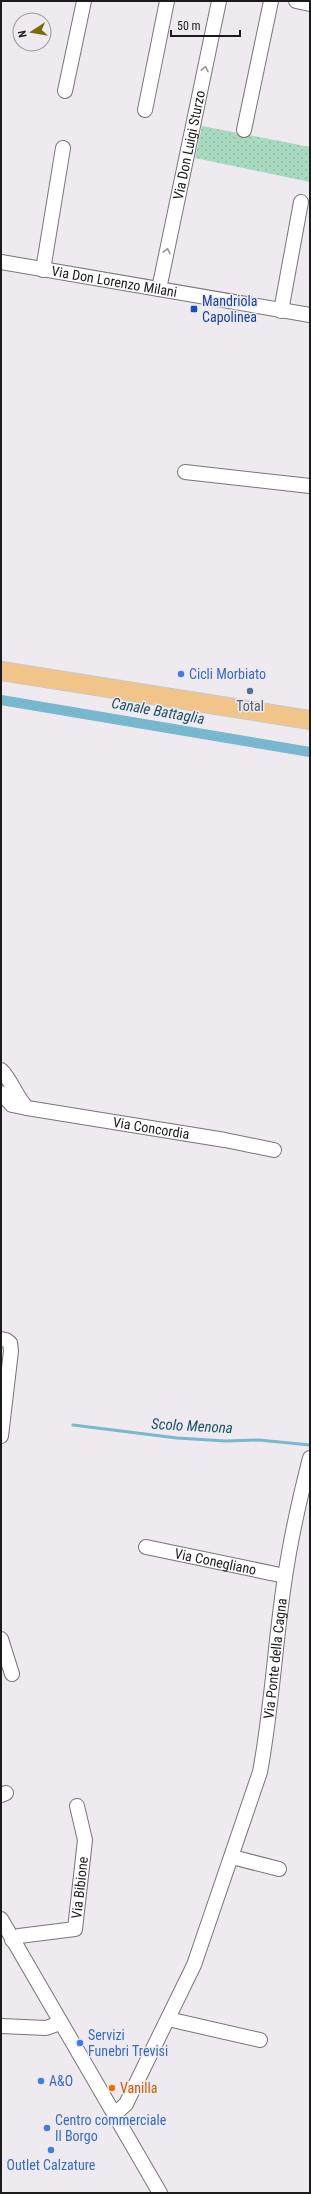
<svg xmlns="http://www.w3.org/2000/svg" width="311" height="2194" font-family="'Roboto Condensed',sans-serif">
<style>
.park{fill:url(#park-dots)}
.lines{fill:none;stroke-linecap:round;stroke-linejoin:round}
.stream{stroke:#77b8cf;stroke-width:3}
.canal{stroke:#77b8cf;stroke-width:10}
.minor-casing{stroke:#797579;stroke-width:16}
.major-casing{stroke:#c8c8c9;stroke-width:20}
.minor{stroke:#fff;stroke-width:14}
.major{stroke:#f1c58a;stroke-width:18}
.oneway{stroke:#989899}
.transit-dot{fill:#1a4fb4;stroke:#eeeaef;stroke-width:1.5}
.shop-dot{fill:#3f7fe0;stroke:#eeeaef;stroke-width:1.5}
.service-dot{fill:#5c6f8a;stroke:#eeeaef;stroke-width:1.5}
.food-dot{fill:#e8710a;stroke:#eeeaef;stroke-width:1.5}
.labels{text-anchor:middle;stroke-width:3;stroke-linejoin:round;paint-order:stroke}
.street-label{font-size:14px;fill:#1b1a1c;stroke:#eeeaef}
.transit-label{font-size:14px;fill:#164399;stroke:#eeeaef;text-anchor:start}
.shop-label{font-size:14px;fill:#366cbe;stroke:#eeeaef;text-anchor:start}
.service-label{font-size:14px;fill:#4e5e75;stroke:#eeeaef}
.food-label{font-size:14px;fill:#c56008;stroke:#eeeaef;text-anchor:start}
.water-label{font-size:15px;font-style:italic;fill:#1c5263;stroke:#eeeaef}
</style>
<defs>
<pattern id="park-dots" width="8" height="8" patternUnits="userSpaceOnUse"><rect width="8" height="8" fill="#a7dabe"/><path d="M2 2h.1M6 6h.1" fill="none" stroke="#8fbaa3" stroke-width="1.8" stroke-linecap="round"/></pattern>
</defs>
<rect width="100%" height="100%" fill="#eeeaef"/>
<polygon class="park" points="202,126 310,147 310,182 195,158"/>
<g class="lines">
<polyline class="stream" points="73,1425 177,1438 226,1441 259,1440 310,1445"/>
<polyline class="canal" points="1,700 310,752"/>
<defs>
<g id="minor">
<polyline points="296,1 310,4"/>
<polyline points="65,91 84,1"/>
<polyline points="145,110 167,1"/>
<polyline points="244,130 271,1"/>
<path id="s1" d="M1 262 310 315"/>
<polyline points="43,270 63,148"/>
<path id="s2" d="M159 289 219 1"/>
<polyline points="281,311 301,202"/>
<polyline points="185,472 310,486"/>
<path id="s3" d="M1 1070C12 1081 16 1097 27 1108L225 1140 274 1150"/>
<polyline points="1,1093 12,1105 27,1108"/>
<polyline points="1,1339 6,1340 10,1343 11,1351 1,1436"/>
<path id="s4" d="M146 1547 285 1576"/>
<polyline points="1,1639 12,1674"/>
<polyline points="1,1795 6,1793"/>
<polyline points="232,1857 279,1869"/>
<polyline points="1,1919 160,2193"/>
<path id="s5" d="M12 1940 19 1936 75 1929 85 1840 77 1806"/>
<polyline points="168,2019 260,2040"/>
<polyline points="1,2026 46,2028 60,2023"/>
<path id="s6" d="M115 2114 126 2104 194 1965 260 1772C272 1708 275 1642 285 1577 291 1537 300 1497 310 1458"/>
</g>
<polyline id="major" points="1,671 310,720"/>
</defs>
<use href="#minor" class="minor-casing"/>
<use href="#major" class="major-casing"/>
<use href="#minor" class="minor"/>
<use href="#major" class="major"/>
</g>
<defs><path id="oneway-chevron" d="M-2-3.5L2.5 0L-2 3.5" fill="none" stroke-width="1.6" stroke-linecap="round" stroke-linejoin="round"/></defs>
<g class="oneway">
<use href="#oneway-chevron" transform="translate(205 69) rotate(-78)"/>
<use href="#oneway-chevron" transform="translate(167 251) rotate(-78)"/>
</g>
<rect class="transit-dot" x="190" y="305" width="8" height="8" rx="2"/>
<g class="shop-dot">
<circle cx="181" cy="674" r="4"/>
<circle cx="80" cy="2043" r="4"/>
<circle cx="41" cy="2081" r="4"/>
<circle cx="47" cy="2128" r="4"/>
<circle cx="51" cy="2150" r="4"/>
</g>
<circle class="service-dot" cx="250" cy="691" r="4"/>
<circle class="food-dot" cx="112" cy="2088" r="4"/>
<g class="labels">
<g class="street-label">
<text dy="5" stroke="none"><textPath href="#s2" startOffset="147">Via Don Luigi Sturzo</textPath></text>
<text dy="5" stroke="none"><textPath href="#s1" startOffset="115">Via Don Lorenzo Milani</textPath></text>
<text dy="5" stroke="none"><textPath href="#s3" startOffset="172">Via Concordia</textPath></text>
<text dy="5" stroke="none"><textPath href="#s4" startOffset="71">Via Conegliano</textPath></text>
<text dy="5" stroke="none"><textPath href="#s6" startOffset="488">Via Ponte della Cagna</textPath></text>
<text dy="5" stroke="none"><textPath href="#s5" startOffset="106">Via Bibione</textPath></text>
</g>
<g class="transit-label">
<text x="202" y="306">Mandriola<tspan x="202" dy="16">Capolinea</tspan></text>
</g>
<g class="shop-label">
<text x="189" y="679">Cicli Morbiato</text>
<text x="88" y="2040">Servizi<tspan x="88" dy="16">Funebri Trevisi</tspan></text>
<text x="49" y="2086">A&amp;O</text>
<text x="55" y="2125">Centro commerciale<tspan x="55" dy="16">Il Borgo</tspan></text>
<text x="51" y="2170" text-anchor="middle">Outlet Calzature</text>
</g>
<g class="service-label">
<text x="250" y="711">Total</text>
</g>
<g class="food-label">
<text x="120" y="2093">Vanilla</text>
</g>
<g class="water-label">
<text transform="translate(158 711) rotate(10)" y="5">Canale Battaglia</text>
<text transform="translate(192 1426) rotate(3)" y="5">Scolo Menona</text>
</g>
</g>
<rect width="311" height="2194" fill="none" stroke="#1b1a1c" stroke-width="4"/>
<g transform="translate(32 32) rotate(258)"><circle r="19" fill="#eeeaef" stroke="#9a979b"/>
<path d="M0-3L7 15L0 10L-7 15Z" fill="#7a6d08"/>
<text y="-6" font-size="11" font-weight="bold" text-anchor="middle" fill="#1b1a1c">N</text>
</g>
<path d="M171 30v6h69v-6" fill="none" stroke="#1b1a1c" stroke-width="2"/>
<text x="177" y="30" font-size="12" fill="#1b1a1c" stroke="#eeeaef" stroke-width="3" paint-order="stroke">50 m</text>
</svg>
